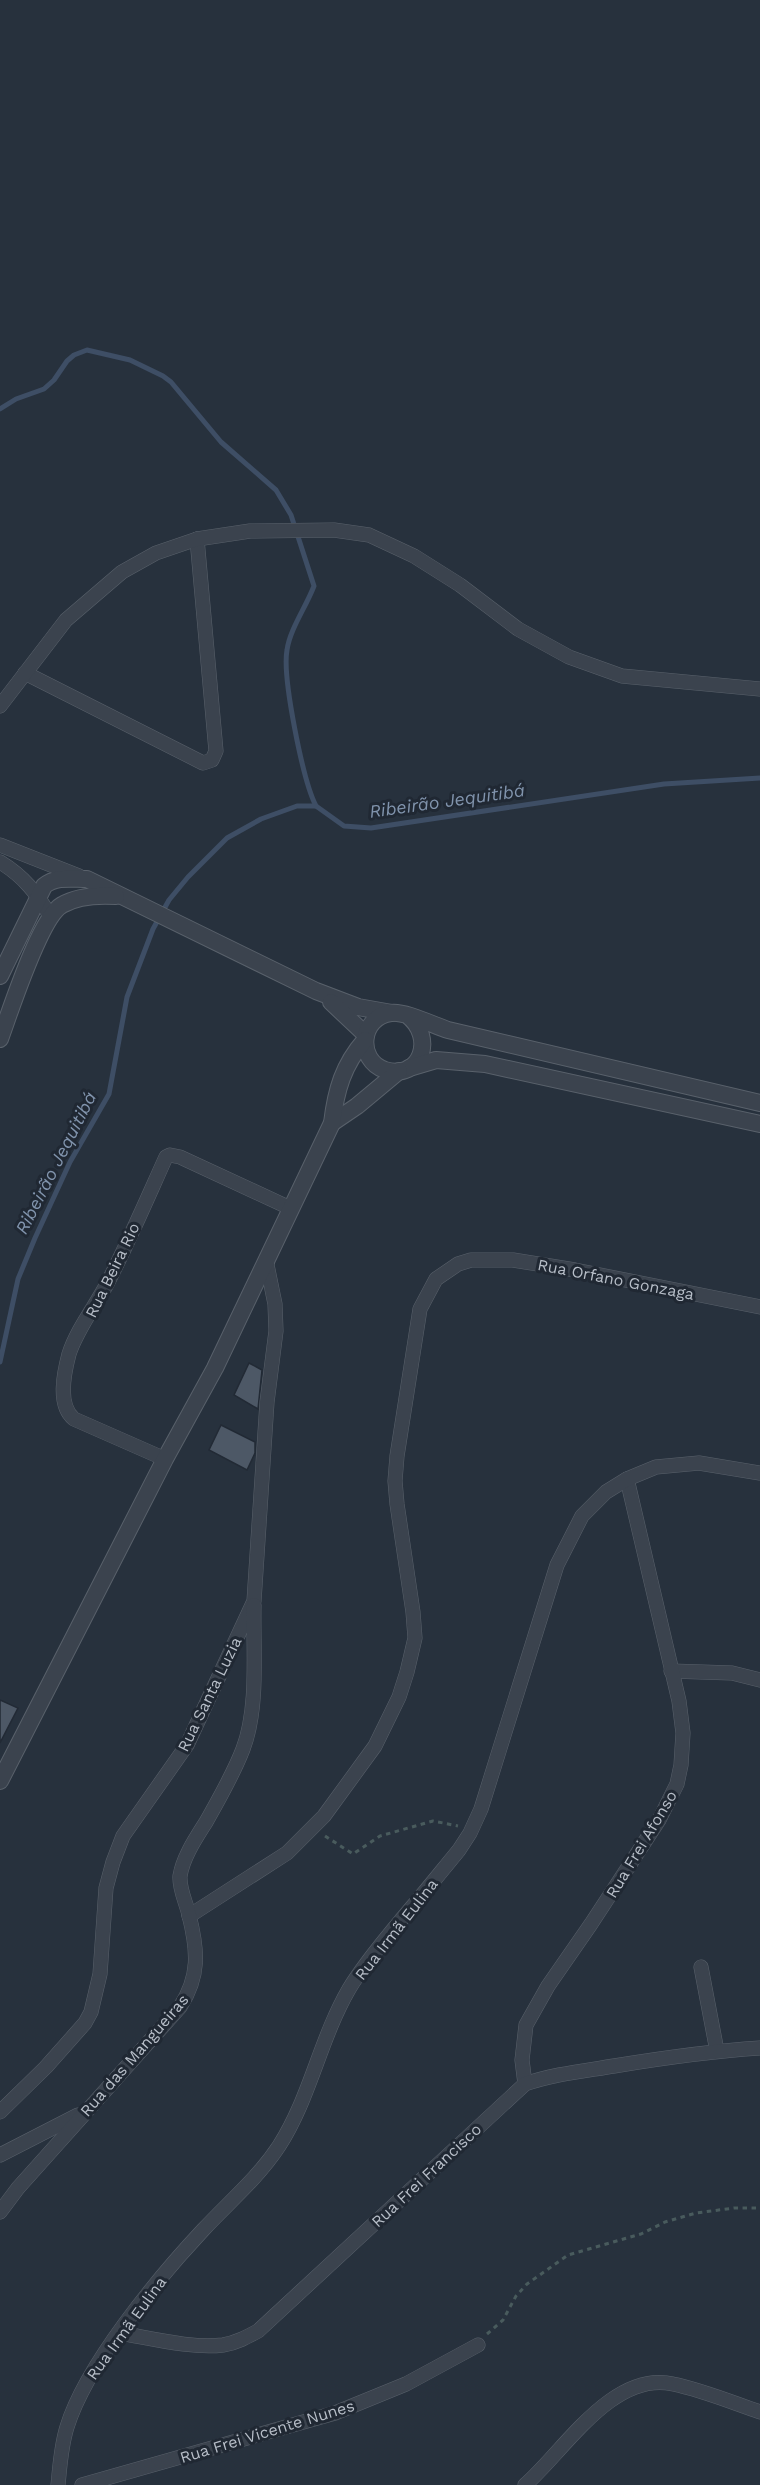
<svg xmlns="http://www.w3.org/2000/svg" width="760" height="2485" font-family="'Work Sans',sans-serif">
<style>
.lines{fill:none;stroke-linecap:round;stroke-linejoin:round}
.stream{stroke:#3e4e65;stroke-width:5}
.building{fill:#4d5866;stroke:#222a35;stroke-width:1.5}
.minor-casing{stroke:#59616b;stroke-width:15}
.tertiary-casing{stroke:#59616b;stroke-width:18}
.path{stroke:#495b5d;stroke-width:3;stroke-dasharray:4.5 4.5;stroke-linecap:butt}
.minor{stroke:#3b434e;stroke-width:14}
.tertiary{stroke:#3b434e;stroke-width:16}
.labels{text-anchor:middle;stroke-width:6;stroke-linejoin:round;paint-order:stroke}
.street-label{font-size:16px;fill:#b7bec8;stroke:#202833}
.water-label{font-size:18px;font-style:italic;fill:#8194ad;stroke:#202833}
</style>
<rect width="100%" height="100%" fill="#27313d"/>
<g class="lines">
<g class="stream">
<path d="M0 409 16 399 44 389 54 380 67 361 74 355 87 350 130 360 163 376 171 382 221 442 276 490 291 515 314 586C306 607 290 629 287 650 282 677 303 781 316 806"/>
<polyline points="0,1362 18,1279 35,1238 70,1162 109,1094 127,997 153,929 169,900 188,877 227,838 261,819 297,806 316,806 344,826 371,828 664,784 760,778"/>
</g>
</g>
<g class="building">
<polygon points="249,1363 262,1370 258,1409 234,1395"/>
<polygon points="221,1425 255,1442 255,1453 247,1470 209,1450"/>
<polygon points="0,1700 18,1708 0,1743"/>
</g>
<g class="lines">
<defs>
<g id="minor">
<polyline points="25,673 203,763 212,760 216,751 197,539"/>
<polyline points="0,706 66,620 122,572 156,553 197,539 250,531 334,530 369,535 414,556 460,585 518,629 569,657 622,676 760,689"/>
<polyline points="0,845 79,876"/>
<path d="M0 862C23 876 37 893 50 916"/>
<path d="M165 1459 74 1419C57 1405 64 1373 69 1354 77 1329 96 1305 108 1282 129 1241 147 1199 166 1157L170 1155 180 1157 290 1208"/>
<polyline points="671,1671 732,1673 760,1680"/>
<polyline points="189,1916 287,1853 324,1816 375,1746 399,1697 407,1672 415,1638 413,1612 397,1504 395,1481 397,1456 420,1309 436,1279 458,1264 471,1260 513,1260 575,1270 760,1307"/>
<polyline points="701,1967 717,2051"/>
<polyline points="525,2084 522,2060 526,2025 548,1986 591,1924 659,1820 677,1784 681,1765 683,1733 679,1701 627,1479"/>
<polyline points="0,2112 46,2067 85,2023 91,2012 100,1974 106,1888 113,1862 123,1836 187,1745 254,1601 267,1402 276,1331 275,1304 266,1260"/>
<polyline points="0,2155 78,2115"/>
<path d="M0 2212 18 2188 180 2007C200 1976 198 1951 189 1915 186 1902 179 1889 180 1876 183 1857 196 1838 206 1822 219 1799 233 1775 243 1749 259 1707 253 1650 254 1605"/>
<path d="M119 2333C150 2338 192 2349 223 2345 236 2343 247 2337 258 2331L525 2084C554 2074 584 2071 614 2066 663 2058 711 2051 760 2048"/>
<path d="M58 2485C60 2465 61 2446 67 2427 86 2365 158 2278 203 2230 229 2202 258 2178 279 2146 310 2098 320 2039 349 1989 364 1964 383 1942 401 1920 421 1897 440 1873 459 1850L470 1833 481 1809 557 1565 582 1516 606 1492 627 1479 656 1467 699 1463 760 1473"/>
<polyline points="82,2485 335,2413 406,2384 478,2345"/>
<path d="M525 2485C564 2451 613 2370 673 2384 702 2390 731 2402 760 2412"/>
</g>
<g id="tertiary">
<path d="M0 976 44 886C56 876 71 879 87 879L316 991 358 1007 392 1013"/>
<polyline points="331,1002 366,1035"/>
<path d="M407 1015C436 1037 421 1081 385 1070 356 1060 360 1017 391 1013 405 1011 433 1025 448 1030L760 1103"/>
<path d="M0 1039C10 1012 40 917 62 905 77 896 99 895 116 896"/>
<polyline points="409,1068 436,1060 485,1064 760,1124"/>
<polyline points="332,1123 357,1106 399,1071"/>
<path d="M0 1781 165 1459 215 1368 332 1123C336 1090 343 1065 365 1040"/>
</g>
</defs>
<use href="#minor" class="minor-casing"/>
<use href="#tertiary" class="tertiary-casing"/>
<g class="path">
<polyline points="325,1836 353,1854 380,1836 433,1821 458,1826"/>
<polyline points="487,2334 503,2320 516,2296 527,2284 568,2255 641,2234 665,2222 696,2213 734,2208 760,2208"/>
</g>
<use href="#minor" class="minor"/>
<use href="#tertiary" class="tertiary"/>
</g>
<g class="labels">
<g class="street-label">
<text transform="translate(112 1270) rotate(-64)" y="6">Rua Beira Rio</text>
<text transform="translate(616 1279) rotate(11)" y="6">Rua Orfano Gonzaga</text>
<text transform="translate(209 1694) rotate(-64)" y="6">Rua Santa Luzia</text>
<text transform="translate(641 1844) rotate(-59)" y="6">Rua Frei Afonso</text>
<text transform="translate(396 1929) rotate(-52)" y="6">Rua Irmã Eulina</text>
<text transform="translate(134 2055) rotate(-49)" y="6">Rua das Mangueiras</text>
<text transform="translate(426 2175) rotate(-43)" y="6">Rua Frei Francisco</text>
<text transform="translate(126 2328) rotate(-54)" y="6">Rua Irmã Eulina</text>
<text transform="translate(267 2431) rotate(-17)" y="6">Rua Frei Vicente Nunes</text>
</g>
<g class="water-label">
<text transform="translate(447 801) rotate(-8)" y="6">Ribeirão Jequitibá</text>
<text transform="translate(56 1163) rotate(-63)" y="6">Ribeirão Jequitibá</text>
</g>
</g>
</svg>
